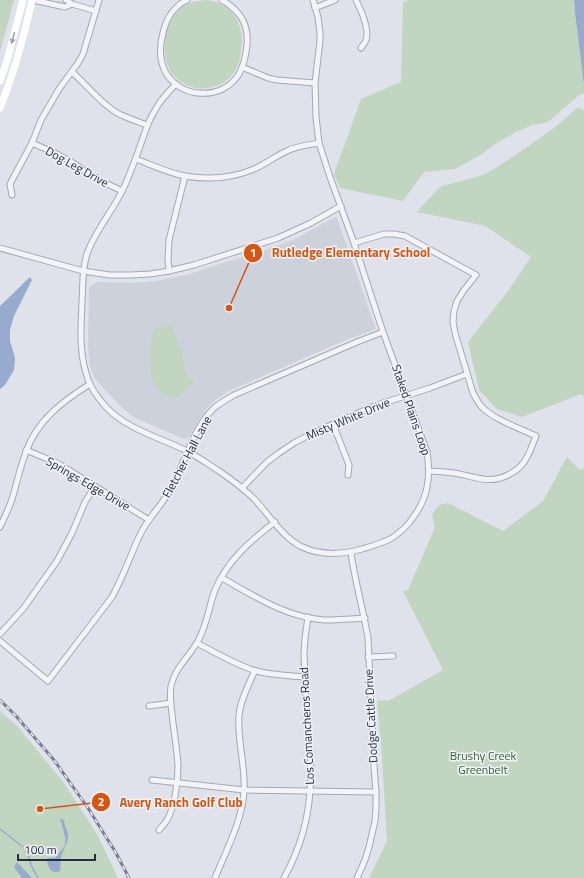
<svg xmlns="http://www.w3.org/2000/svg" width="584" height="878" font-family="'Titillium Web',sans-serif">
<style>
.built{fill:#cdd1dc}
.green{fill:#c2d5c0}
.water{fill:#97abce}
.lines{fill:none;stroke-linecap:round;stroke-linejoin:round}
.stream{stroke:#97abce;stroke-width:1.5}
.minor-casing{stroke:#a4a8b5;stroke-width:7}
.minor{stroke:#f2f4f8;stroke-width:5}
.secondary{stroke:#fff;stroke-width:7}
.rail-casing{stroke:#777f95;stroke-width:3}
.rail{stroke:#eff2f7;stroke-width:1.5;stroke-dasharray:4.5;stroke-linecap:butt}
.oneway{fill:#9da0aa}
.labels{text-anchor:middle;stroke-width:3;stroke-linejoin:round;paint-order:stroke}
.street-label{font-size:12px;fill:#262d43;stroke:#eff2f7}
.park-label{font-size:12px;fill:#366032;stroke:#eff2f7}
.leader{fill:none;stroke:#d55512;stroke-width:1.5}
.callout-dot{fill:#d55512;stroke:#eff2f7;stroke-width:1.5}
.mark-label{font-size:12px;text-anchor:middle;font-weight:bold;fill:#fff}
.callout-label{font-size:13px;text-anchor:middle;font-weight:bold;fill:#d55512;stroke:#eff2f7;stroke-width:3;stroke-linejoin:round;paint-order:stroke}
</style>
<rect width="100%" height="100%" fill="#dfe2ea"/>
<polygon class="built" points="335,217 337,218 376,329 346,340 229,391 215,400 206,409 188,438 184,439 135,418 119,405 104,389 94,377 90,366 88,348 89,287 97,282 127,283 156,281 186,275 291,241"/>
<g class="green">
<polygon points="0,0 14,0 0,52"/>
<path d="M207 0C211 1 215 1 219 3 239 11 244 32 241 51 240 57 239 64 236 69 228 84 209 92 192 87 182 84 172 77 168 66 160 48 166 18 184 6 191 1 199 1 207 0Z"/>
<polygon points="409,0 574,0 575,13 584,85 584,94 579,95 577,97 548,122 532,125 516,132 494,145 482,154 455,169 424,172 403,201 340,188 334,174 361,99 401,82 403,2"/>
<path d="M577 108H580L584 110V396L581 394 522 417 497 409 479 390 468 342 508 291 531 257 485 226 417 212 437 190 442 186 480 176 489 172C520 152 550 133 577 108Z"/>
<polygon points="171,325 182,353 185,370 194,382 176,398 159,392 151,377 150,356 151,342 154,328"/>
<polygon points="567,457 580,470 584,468 584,878 369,878 387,841 382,758 377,701 390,700 443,670 403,591 408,590 435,527 432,514 439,505 448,503 503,531 543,501"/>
<polygon points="0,711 18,727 64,783 98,836 118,878 0,878"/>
</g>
<g class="water">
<polygon points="574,0 584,0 584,85 575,13"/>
<polygon points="30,277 32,280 14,316 10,330 10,341 15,358 14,370 5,385 0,389 0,306"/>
<path d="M60 819 64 820C64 826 68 830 68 836 68 845 62 850 61 858 60 862 61 866 60 871 52 875 47 867 47 859L49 858H55C58 854 63 849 65 845 67 839 62 825 60 819Z"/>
<polygon points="17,862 31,877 32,878 22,878 14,867"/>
</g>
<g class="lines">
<polyline class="stream" points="0,829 23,847 28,854 31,865 38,878"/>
<defs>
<g id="minor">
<polyline points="33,0 65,7 72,4"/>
<polyline points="66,0 72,4 96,11"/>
<path d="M187 0C174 6 166 19 163 33 160 44 159 57 164 69 177 99 222 102 239 74 244 65 246 55 247 45 249 23 239 10 222 0"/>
<path d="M356 0C361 10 370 29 366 40 365 43 362 46 361 48"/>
<polyline points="315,8 335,0"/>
<polyline points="242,67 268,78 277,80 315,83"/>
<path d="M72 72C88 86 102 105 121 115 130 119 139 122 147 125"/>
<path d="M176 84C168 92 159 102 154 112 147 123 144 136 139 149 135 161 130 173 125 185 115 208 97 228 88 251 82 267 83 285 82 302 81 326 79 350 86 373 89 386 97 397 106 407 125 428 160 438 185 450 197 456 208 464 219 471 232 480 245 489 256 501 270 516 282 536 300 546 320 556 341 555 362 549 372 546 383 543 392 538 399 533 407 527 412 519 428 498 431 478 427 452L383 332 354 243 330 177 319 143 316 117 315 83 320 41V33L318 17 313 0"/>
<polyline points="32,143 57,154 73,163 95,178 122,191"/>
<path d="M136 159C152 165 168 173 185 176 208 180 233 178 254 169 266 164 275 156 287 151 297 146 308 145 319 143"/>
<polyline points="12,195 10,184 32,143 41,120 59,89 78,63 83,54 99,0"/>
<path d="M354 243 384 234H394L405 236 476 275 464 290 457 301 454 311 453 322 455 333 473 393C476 398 478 403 482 407 493 419 521 429 536 436 532 445 530 454 524 462 520 468 514 472 508 475 488 485 474 476 454 473 445 472 437 471 429 471"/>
<polyline points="0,248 83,271 110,275 130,275 150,274 169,271 194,265 278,238 311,223 341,206"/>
<polyline points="169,271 168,259 169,240 185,176"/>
<polyline points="333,424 349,465 348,475"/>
<polyline points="26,450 55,462 69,470 149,520"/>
<polyline points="242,488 267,462 279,453 294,443 311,434 374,406 430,388 467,374"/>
<path d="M0 527C4 518 9 509 12 499 17 483 20 467 26 452 37 420 63 401 90 384"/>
<path d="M351 553C355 581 363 609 368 638L372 723 374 745V767L376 792V808L375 821 369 847 365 860 357 878"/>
<path d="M222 578C254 596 286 617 324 620 338 620 351 619 365 618"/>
<polyline points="0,634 23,609 57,561 72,533 85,502 95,486"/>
<path d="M0 641 48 681 112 597C124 576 131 552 142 531 151 514 166 501 174 483 186 459 194 427 214 408 220 403 227 399 234 395L357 342 383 332"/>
<path d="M197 643C216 653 236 665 256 671 273 675 289 676 306 677"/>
<polyline points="368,657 393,656"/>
<polyline points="149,706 171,703"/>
<polyline points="152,780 244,790 376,792"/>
<path d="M159 830C161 827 165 824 167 820 175 807 178 780 178 765 177 751 175 737 173 723 172 711 169 698 171 686 176 665 190 657 199 639 207 624 209 606 215 590 227 561 250 541 275 522"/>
<path d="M215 878C226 851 242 821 244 792 246 767 237 741 239 716 240 700 249 685 255 670"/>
<path d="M284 878C299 851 308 822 310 791 312 770 310 748 308 727 306 703 305 678 304 654L305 638 308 617"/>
</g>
</defs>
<use href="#minor" class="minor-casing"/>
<use href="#minor" class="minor"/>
<g class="secondary">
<polyline points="0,81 7,61 23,0"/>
<path d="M0 108C14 73 24 37 32 0"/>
</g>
<defs>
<polyline id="rail" points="0,700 16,716 54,760 88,808 116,853 129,878"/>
</defs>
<use href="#rail" class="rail-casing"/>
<use href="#rail" class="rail"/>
</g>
<defs><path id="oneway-solid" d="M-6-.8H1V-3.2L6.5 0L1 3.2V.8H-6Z"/></defs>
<use class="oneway" href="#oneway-solid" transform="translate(13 38) rotate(105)"/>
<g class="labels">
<g class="street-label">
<text transform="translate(77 167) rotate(29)" y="4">Dog Leg Drive</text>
<text transform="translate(411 410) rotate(71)" y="4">Staked Plains Loop</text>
<text transform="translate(348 419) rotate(-23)" y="4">Misty White Drive</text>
<text transform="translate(187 457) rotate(-62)" y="4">Fletcher Hall Lane</text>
<text transform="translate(88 484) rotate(30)" y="4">Springs Edge Drive</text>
<text transform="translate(371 716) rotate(-93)" y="4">Dodge Cattle Drive</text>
<text transform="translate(307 726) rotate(-93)" y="4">Los Comancheros Road</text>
</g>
<g class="park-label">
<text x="483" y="760">Brushy Creek<tspan x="483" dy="14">Greenbelt</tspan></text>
</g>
</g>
<path class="leader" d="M229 308L253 253M40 809L101 802"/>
<g class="callout-dot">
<circle cx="229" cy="308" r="4"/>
<circle cx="40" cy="809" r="4"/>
<circle cx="253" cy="253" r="10"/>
<circle cx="101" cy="802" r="10"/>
</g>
<g class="mark-label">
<text x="253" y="257">1</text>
<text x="101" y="806">2</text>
</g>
<g class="callout-label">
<text x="351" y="257">Rutledge Elementary School</text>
<text x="181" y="807">Avery Ranch Golf Club</text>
</g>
<path d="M18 854v6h77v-6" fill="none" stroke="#262d43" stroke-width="2"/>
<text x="24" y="854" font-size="12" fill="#262d43" stroke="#eff2f7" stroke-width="3" paint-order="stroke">100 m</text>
</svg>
